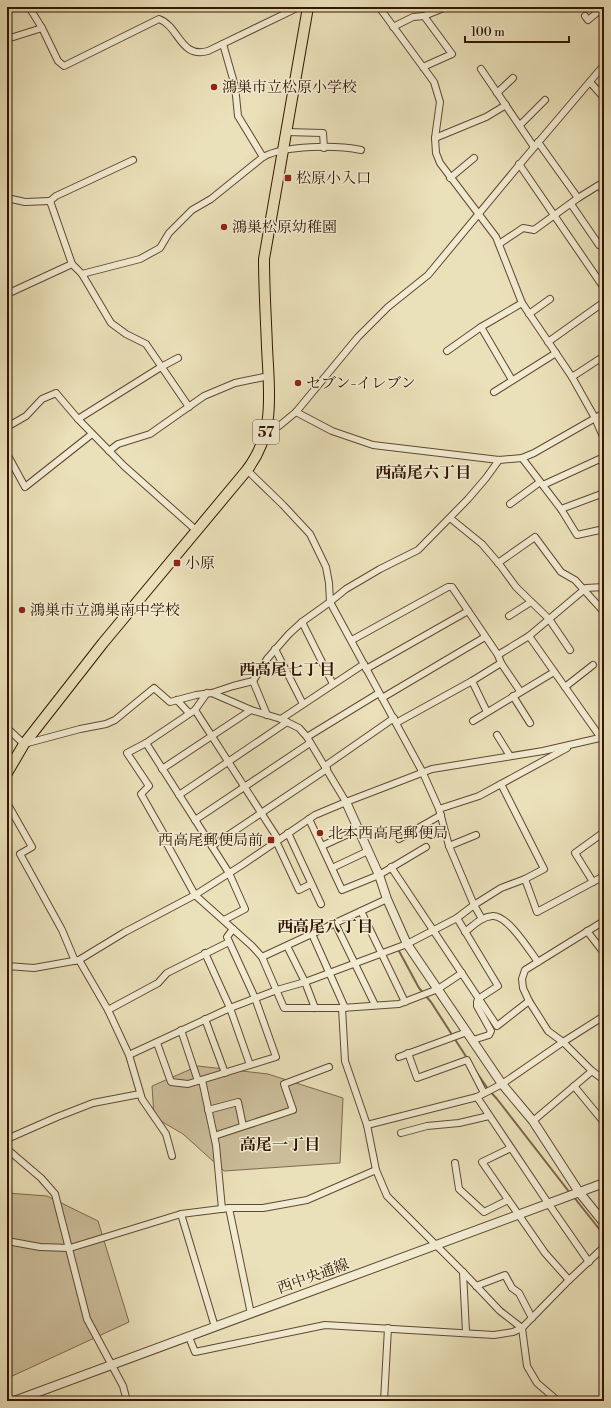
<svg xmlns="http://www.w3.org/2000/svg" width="611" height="1408" font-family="'Libre Bodoni','Noto Serif JP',serif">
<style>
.green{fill:#cbbd9a;stroke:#7e694e}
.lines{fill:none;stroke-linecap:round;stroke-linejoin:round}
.stream{stroke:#7b654b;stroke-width:2}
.minor-casing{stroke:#604830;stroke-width:8}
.tertiary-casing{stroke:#604830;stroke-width:10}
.primary-casing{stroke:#321502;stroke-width:12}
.minor{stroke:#f1ebd2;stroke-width:6}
.tertiary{stroke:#f1ebd2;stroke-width:8}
.primary{stroke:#eae0b9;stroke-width:10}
.poi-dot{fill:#8f2418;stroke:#f1ebd2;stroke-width:1.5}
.labels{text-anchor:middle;stroke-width:3;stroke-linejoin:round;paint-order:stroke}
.shield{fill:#f1ebd2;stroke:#6b5540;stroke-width:1}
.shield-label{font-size:14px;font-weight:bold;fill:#321502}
.poi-label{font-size:15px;fill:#321502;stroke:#f1ebd2;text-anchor:start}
.street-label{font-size:15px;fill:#321502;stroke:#f1ebd2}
.neighbourhood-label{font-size:16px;font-weight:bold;fill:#321502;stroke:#f1ebd2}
</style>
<rect width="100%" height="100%" fill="#eae0b9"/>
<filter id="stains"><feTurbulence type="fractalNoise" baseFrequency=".005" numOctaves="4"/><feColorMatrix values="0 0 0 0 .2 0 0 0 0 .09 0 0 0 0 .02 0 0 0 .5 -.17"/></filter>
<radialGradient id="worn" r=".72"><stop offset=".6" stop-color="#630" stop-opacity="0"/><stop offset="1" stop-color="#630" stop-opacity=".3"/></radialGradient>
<g class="green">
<polygon points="198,1066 268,1074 343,1098 340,1163 224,1171 183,1134 154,1117 152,1086"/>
<polygon points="7,1193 47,1196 98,1221 129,1322 8,1378 7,1373"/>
</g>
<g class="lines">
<g class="stream">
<polyline points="399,951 419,988 431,1002 467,1058"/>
<polyline points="475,1070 488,1089 497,1099 570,1193"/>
<polyline points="573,1196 604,1235"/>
</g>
<defs>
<g id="minor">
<path d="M29 7 42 28 58 61 64 66 159 19C179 26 180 59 208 51L299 7"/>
<polyline points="379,7 434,82 440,102 435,138 436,153 440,163 496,237 522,303 572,377 595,418 604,439"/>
<polyline points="424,16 446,7"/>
<polyline points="585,16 588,20 604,7"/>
<polyline points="393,27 413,17 424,16 452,54 423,67"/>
<polyline points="7,39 42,28"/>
<polyline points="223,44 235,86 238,116 263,157"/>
<polyline points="481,69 534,147"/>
<polyline points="590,82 604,98"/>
<polyline points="497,93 513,78"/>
<polyline points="520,125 545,100"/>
<polyline points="286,132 323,133 324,148"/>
<polyline points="435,138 486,117 506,105"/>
<polyline points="538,142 578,198"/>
<polyline points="519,164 604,288"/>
<polyline points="450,178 474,158"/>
<polyline points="7,198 25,202 50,201"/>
<polyline points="571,204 599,245"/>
<polyline points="499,244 523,228 534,230 578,198 599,185 604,192"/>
<polyline points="72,264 50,201 56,196 133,160"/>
<path d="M82 274 140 259 160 248 169 233 192 210 211 199 263 157C285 145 336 145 361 150"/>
<polyline points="7,294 72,264 82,274 111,323 126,334 146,344 189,407"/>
<polyline points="529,314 550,299"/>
<polyline points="481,327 512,380"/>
<polyline points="548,342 604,302"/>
<polyline points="447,351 481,327 522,303"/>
<polyline points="572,377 604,356"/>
<polyline points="494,392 556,353"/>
<polyline points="296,412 332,431 373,445 499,460 522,458 534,453 604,413"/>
<polyline points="78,419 161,367 178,358"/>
<polyline points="267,426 279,426 296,412 358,337 388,307 428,275 525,158 604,65"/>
<polyline points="7,427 26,416 42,399 56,393 78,419 124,466 197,531"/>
<polyline points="109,451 118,444 150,434 204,396 235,383 269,376"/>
<polyline points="7,454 25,487 92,434"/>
<polyline points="522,458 561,509 577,535 604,529"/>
<polyline points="247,470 283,505 310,534 326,567 329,583 330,602 423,773 439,809 449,846 474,905 482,919"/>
<polyline points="543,485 604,457"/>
<polyline points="510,504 540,482"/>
<polyline points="561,509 604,493"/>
<polyline points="450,518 482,544 500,565 516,587 549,619 570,650"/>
<polyline points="498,563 535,537 561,572 575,580 604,612"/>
<polyline points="509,616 531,602"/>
<polyline points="302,622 333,684"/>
<polyline points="529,636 586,588 604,587"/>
<polyline points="352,640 448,587 452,587 498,655 501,663 472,681 396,723"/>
<polyline points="275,649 303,704"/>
<polyline points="498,655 529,636 601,738"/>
<polyline points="501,663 520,691"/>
<polyline points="366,669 468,611"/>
<polyline points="253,681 267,715"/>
<polyline points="472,681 487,712"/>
<polyline points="565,687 593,665"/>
<polyline points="207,693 195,710 146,743 229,873 245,909 224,920"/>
<polyline points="212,693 251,710 281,719 299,728 307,737 346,802"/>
<polyline points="513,696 530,723"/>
<polyline points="382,698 485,637"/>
<polyline points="177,700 189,713"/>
<polyline points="195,710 278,839"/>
<polyline points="281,719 364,664"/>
<polyline points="473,721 554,672"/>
<polyline points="7,728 24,744 80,729 106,724 115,720 154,688 170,702 196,695 212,693 233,686 253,681 267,659 289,634 302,622 330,602 346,589 380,569 418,550 468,499 486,478 499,460"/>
<polyline points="497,735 510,756"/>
<polyline points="307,737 379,693"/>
<polyline points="146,743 127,753 149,786 141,794 166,838 167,844 195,895 252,946 262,957 284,1008 342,1008 399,1004 438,989 462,973"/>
<polyline points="325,766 394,718"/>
<polyline points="162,769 251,710"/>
<polyline points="179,795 287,722"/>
<polyline points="7,803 32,847 20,854 62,930 75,961"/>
<polyline points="439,809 479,796 567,748"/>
<polyline points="309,819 342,890 379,875 426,847"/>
<polyline points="195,820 310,743"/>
<polyline points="288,833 321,904"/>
<polyline points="399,839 441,815"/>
<polyline points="276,841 299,890 311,884"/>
<polyline points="212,846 327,769"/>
<polyline points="322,846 359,829"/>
<polyline points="449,846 476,835"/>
<polyline points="391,867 497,1026 529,1001"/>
<polyline points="332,868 368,851"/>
<polyline points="525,879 537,912 604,876"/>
<polyline points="593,882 575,853 604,832"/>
<polyline points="361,911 405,1002"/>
<polyline points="457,918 474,905 501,888 525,879 544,869 501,784"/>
<polyline points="604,921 525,970 522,979 523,988 529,1001 548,1031 563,1042 592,1071 604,1080"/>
<polyline points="335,923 375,1005"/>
<polyline points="587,931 604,953"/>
<path d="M465 932C473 926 481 917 492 916 507 914 529 950 538 962"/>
<polyline points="312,934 345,1008"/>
<polyline points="287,946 305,982 315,1008"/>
<polyline points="205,953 230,1008 250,1065"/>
<polyline points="262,957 387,899"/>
<polyline points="79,960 108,1010 129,1055 142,1099 166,1134 172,1156"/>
<polyline points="7,966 34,968 79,960 125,932 195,895 242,865 315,815 346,802 432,769 543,751 604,737"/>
<polyline points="342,1008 345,1061 367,1125 376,1170 387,1196 463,1272 500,1311 522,1328 527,1366 537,1383 558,1401"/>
<polyline points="108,1010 158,983 167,973 229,942"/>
<polyline points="205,1019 225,1073"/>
<polyline points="181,1030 198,1081"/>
<polyline points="157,1043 171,1082 188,1084 276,1057 255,998 227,937 233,929"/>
<polyline points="408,1053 417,1078 467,1060 484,1093"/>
<polyline points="129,1055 230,1008 277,990 305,982 407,944 457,918 498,986 478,999 477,1002 477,1006 491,1031 489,1035 473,1040"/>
<polyline points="399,1057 467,1032"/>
<polyline points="202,1080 216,1145 222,1209"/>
<polyline points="574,1086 602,1120 604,1119"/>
<polyline points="477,1097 548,1203 589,1262"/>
<polyline points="208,1110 238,1102 243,1126"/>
<polyline points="533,1121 592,1071"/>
<polyline points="367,1125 477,1097 502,1084 563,1042 604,1016"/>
<polyline points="401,1133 427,1126 459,1123 489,1116"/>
<polyline points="214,1136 293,1110 284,1084 329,1067"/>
<polyline points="7,1139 57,1117 93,1103 140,1094"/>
<polyline points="511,1148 482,1162 545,1253 569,1280"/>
<polyline points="7,1149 41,1178 55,1194 87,1319 123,1386 127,1401"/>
<polyline points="455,1163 459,1189 484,1212 508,1200"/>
<polyline points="229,1208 251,1314"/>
<polyline points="181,1214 215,1327"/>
<polyline points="7,1241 40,1247 70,1248 181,1214 229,1208 263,1208 307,1200 376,1170"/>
<polyline points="463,1272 466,1332"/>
<polyline points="476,1286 505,1275 512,1288 519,1293 532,1318"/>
<polyline points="189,1337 195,1352 325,1325 494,1335 513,1332 522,1328 569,1280 604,1247"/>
<polyline points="384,1401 388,1328"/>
</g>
<g id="tertiary">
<polyline points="346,802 379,875 387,899 407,944 502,1084 533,1121 579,1192 604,1223"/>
<polyline points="14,1401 604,1183"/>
</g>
<path id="primary" d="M7 773 24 744 103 643 247 470C276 432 269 392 267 347 266 318 264 289 264 259L308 7"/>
</defs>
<use href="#minor" class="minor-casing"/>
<use href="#tertiary" class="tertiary-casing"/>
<use href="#primary" class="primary-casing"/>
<use href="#minor" class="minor"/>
<use href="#tertiary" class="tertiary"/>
<use href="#primary" class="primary"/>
</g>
<g class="poi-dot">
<circle cx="214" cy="87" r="4"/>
<rect x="284" y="174" width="8" height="8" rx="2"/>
<circle cx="224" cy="227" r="4"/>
<circle cx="298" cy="383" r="4"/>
<rect x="173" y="559" width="8" height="8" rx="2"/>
<circle cx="22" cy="610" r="4"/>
<circle cx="320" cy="833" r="4"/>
<rect x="267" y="836" width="8" height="8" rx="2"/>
</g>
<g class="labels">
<rect class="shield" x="253" y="420" width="26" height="24" rx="3"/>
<g class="shield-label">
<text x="266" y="437">57</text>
</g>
<g class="poi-label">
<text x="222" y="92">鴻巣市立松原小学校</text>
<text x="296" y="183">松原小入口</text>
<text x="232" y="232">鴻巣松原幼稚園</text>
<text x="306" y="388">セブン-イレブン</text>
<text x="185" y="568">小原</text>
<text x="30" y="615">鴻巣市立鴻巣南中学校</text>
<text x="328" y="838">北本西高尾郵便局</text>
<text x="263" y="845" text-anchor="end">西高尾郵便局前</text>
</g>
<g class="street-label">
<text transform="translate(313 1276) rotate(-20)" y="5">西中央通線</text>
</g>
<g class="neighbourhood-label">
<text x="423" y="478">西高尾六丁目</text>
<text x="287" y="675">西高尾七丁目</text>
<text x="325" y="932">西高尾八丁目</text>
<text x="280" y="1150">高尾一丁目</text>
</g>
</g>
<rect width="611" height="1408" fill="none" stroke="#eae0b9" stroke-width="24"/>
<rect x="8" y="8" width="595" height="1392" fill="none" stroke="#321502" stroke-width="2"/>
<rect x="12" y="12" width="587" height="1384" fill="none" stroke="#321502"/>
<path d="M465 36v6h104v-6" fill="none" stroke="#321502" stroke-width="2"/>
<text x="471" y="36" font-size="12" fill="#321502" stroke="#f1ebd2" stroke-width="3" paint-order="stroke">100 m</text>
<rect width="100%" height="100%" filter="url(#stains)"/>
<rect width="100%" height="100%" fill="url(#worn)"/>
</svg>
